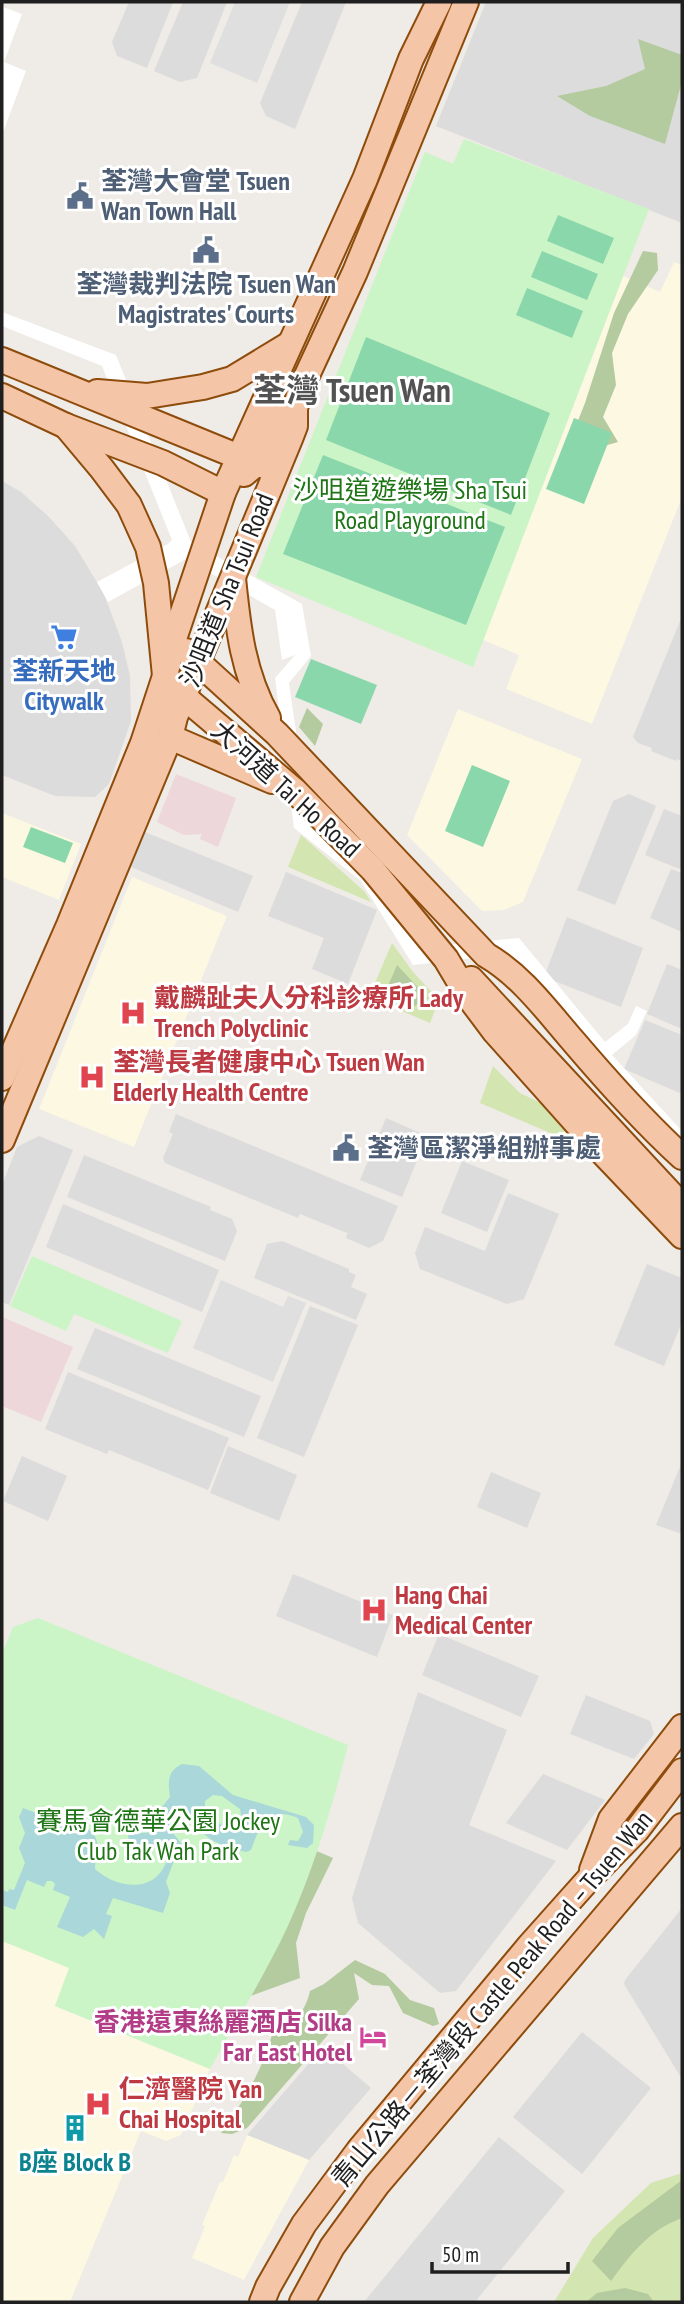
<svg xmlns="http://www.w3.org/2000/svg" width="684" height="2304" font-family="'PT Sans Narrow','Noto Sans TC',sans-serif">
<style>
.residential{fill:#dddcdc}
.commercial{fill:#eed7da}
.education{fill:#fcf8e2}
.grass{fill:#d3e5b0}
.forest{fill:#b3cb9e}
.park{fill:#ccf5c7}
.pitch{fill:#8bd7ac}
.parking{fill:#dfdfdf}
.water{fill:#aad7d9;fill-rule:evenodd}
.pier{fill:#fff}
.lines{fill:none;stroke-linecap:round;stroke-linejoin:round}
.major-casing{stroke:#8e4c0c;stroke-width:28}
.major{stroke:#f4c5a6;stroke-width:24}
.labels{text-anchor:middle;stroke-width:6;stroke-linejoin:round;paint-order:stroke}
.service-label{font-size:26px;font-weight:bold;fill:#4e5e75;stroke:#fff;text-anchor:start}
.park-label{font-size:26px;fill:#1e7515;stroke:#fff}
.street-label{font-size:26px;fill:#1f1f1f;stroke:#fff}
.shop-label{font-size:26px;font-weight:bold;fill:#366cbe;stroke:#fff}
.health-label{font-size:26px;font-weight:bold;fill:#be3a42;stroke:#fff;text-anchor:start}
.hotel-label{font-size:26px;font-weight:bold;fill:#b23c85;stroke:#fff;text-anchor:end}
.culture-label{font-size:26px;font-weight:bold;fill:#0d838f;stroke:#fff}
.district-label{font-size:33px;font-weight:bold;fill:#525252;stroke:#fff}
</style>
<rect width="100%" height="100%" fill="#efebe6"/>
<g class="residential">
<polygon points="129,2 173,2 147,68 117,56 112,42"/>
<polygon points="183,2 227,2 197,78 180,82 154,71"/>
<polygon points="302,2 346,2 295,129 266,116 260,103"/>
<polygon points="486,2 682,2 682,223 436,126"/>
<polygon points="2,481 21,492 49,517 75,546 104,594 122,642 130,676 131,721 109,784 95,797 55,796 2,775"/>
<polygon points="682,616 682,761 677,759 676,761 651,751 652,748 638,743 633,737"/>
<polygon points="629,794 656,806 615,905 577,890 613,801"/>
<polygon points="664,809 682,816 682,870 645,855"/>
<polygon points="145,832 253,876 238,912 131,867"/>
<polygon points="671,869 682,873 682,932 650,918"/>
<polygon points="286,872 377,910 348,984 312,969 324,938 268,916"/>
<polygon points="567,917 643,948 621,1007 544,977"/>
<polygon points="667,964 682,970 682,1029 647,1014"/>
<polygon points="645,1020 682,1035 682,1094 624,1069"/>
<polygon points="176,1114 209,1128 208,1131 210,1128 398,1206 383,1241 369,1248 346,1238 349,1228 347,1233 300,1214 298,1218 165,1163 163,1158 173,1134 169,1132"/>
<polygon points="386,1118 427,1136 402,1197 360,1180"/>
<polygon points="39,1136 73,1150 9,1305 2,1302 2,1185 17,1147"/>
<polygon points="84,1155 211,1207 210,1210 232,1219 237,1231 225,1261 67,1197"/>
<polygon points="462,1161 509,1180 487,1232 441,1213"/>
<polygon points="508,1193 559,1214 524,1299 507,1304 420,1269 415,1253 425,1227 485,1251"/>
<polygon points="63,1204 219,1270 202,1312 46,1247"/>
<polygon points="282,1241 349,1269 349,1272 356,1275 351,1287 367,1294 356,1320 254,1278 267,1244"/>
<polygon points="647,1264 682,1278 682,1322 664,1366 614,1345"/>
<polygon points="310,1306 358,1325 304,1457 257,1438"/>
<polygon points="95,1328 261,1396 244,1437 77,1369"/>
<polygon points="68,1372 229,1438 208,1490 109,1450 107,1454 45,1429"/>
<polygon points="228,1446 297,1475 279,1521 210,1493"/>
<polygon points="22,1456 67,1476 48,1521 3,1501"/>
<polygon points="682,1462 682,1534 656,1525"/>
<polygon points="491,1472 541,1493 527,1528 477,1507"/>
<polygon points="293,1574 393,1615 377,1657 276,1616"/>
<polygon points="439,1634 539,1676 521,1717 422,1675"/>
<polygon points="418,1692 507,1730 469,1825 556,1861 456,1991 440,1993 358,1923 352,1898"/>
<polygon points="586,1695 650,1721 654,1734 634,1759 570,1734"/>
<polygon points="543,1774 605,1800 567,1850 506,1823"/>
<polygon points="682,1908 682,2079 624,1984 625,1980"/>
<polygon points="582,2032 651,2088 582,2174 513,2117"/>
<polygon points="323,2047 371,2088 309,2160 247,2135"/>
<polygon points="499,2137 565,2191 500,2271 475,2302 364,2302"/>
</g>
<g class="commercial">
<polygon points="176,774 236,798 218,847 200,839 202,834 184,835 157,822"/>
<polygon points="2,1317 73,1347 41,1422 2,1406"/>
</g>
<g class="education">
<polygon points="674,262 682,265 682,497 592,724 506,689 519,655 483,640 623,276 660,292"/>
<polygon points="458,709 582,759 523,902 504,910 482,911 407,835"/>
<polygon points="2,813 81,844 59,900 2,877"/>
<polygon points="132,877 227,916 134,1147 39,1109"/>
<polygon points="2,1941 70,1968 55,2006 210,2069 181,2135 166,2141 141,2131 70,2302 2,2302"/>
<polygon points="247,2135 309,2160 244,2280 192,2258 205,2226 202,2225 220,2182 223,2182 234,2155 238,2157"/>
</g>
<g class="grass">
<polygon points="301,835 365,892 371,902 288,867"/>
<polygon points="392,943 413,972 439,1000 430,1023 369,997"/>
<polygon points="493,1066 520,1093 549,1107 571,1126 574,1143 480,1103"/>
<polygon points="682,2173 682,2302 554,2302 593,2238 651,2183"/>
</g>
<g class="forest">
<polygon points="638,39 682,55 682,81 665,144 590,116 557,96 606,86 645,69"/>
<polygon points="643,251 657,253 658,270 628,314 612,353 616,385 603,417 618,442 590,450 556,476 585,403 614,313"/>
<polygon points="307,708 323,724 315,746 299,727"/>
<polygon points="397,965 428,998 413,1007 385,993"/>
<polygon points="293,1841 333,1858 306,1913 296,1943 300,1978 237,2001"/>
<path d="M355 1960 385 1974 410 2000 434 2008 439 2024 433 2026 403 2013 389 1986 372 1985 354 1973 359 1999 247 2128 232 2134 221 2133C246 2098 263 2069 274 2028 296 2017 304 2016 310 1991L324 1984Z"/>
<path d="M682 2180V2218C649 2230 631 2254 611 2281L592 2261 618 2228Z"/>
<polygon points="625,2288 648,2294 654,2302 586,2302 597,2293"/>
</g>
<g class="park">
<polygon points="464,139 649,209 473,667 256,577 425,152 453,164"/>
<polygon points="32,1256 182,1321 168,1353 74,1314 66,1331 10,1306"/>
<path d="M38 1618 348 1745C332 1807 314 1869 287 1928 264 1976 236 2022 210 2069L55 2006 69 1968 2 1941V1654L13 1627Z"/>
</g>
<g class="pitch">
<polygon points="558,215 614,238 603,264 547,241"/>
<polygon points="542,251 598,274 587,300 531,277"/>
<polygon points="527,288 583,311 572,338 516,315"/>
<polygon points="366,337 550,413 511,515 326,440"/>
<polygon points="574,418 612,433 584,504 546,489"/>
<polygon points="323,455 505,527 466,625 283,554"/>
<polygon points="311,659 377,685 361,724 295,697"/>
<polygon points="472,765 510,781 483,847 445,831"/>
<polygon points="31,827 73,843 65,863 23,847"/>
</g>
<g class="parking">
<polygon points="235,2 290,2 257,83 210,63"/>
<polygon points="221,1280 283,1307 288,1296 306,1303 273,1382 193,1348"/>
</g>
<path class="water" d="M182 1764 199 1766 233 1795 306 1817 314 1825 313 1843 307 1848 288 1845 290 1840 298 1841 303 1832 298 1818C269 1805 260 1825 251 1850L246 1852C236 1850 218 1845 209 1838 197 1830 196 1808 174 1825L173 1833 186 1849 185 1853 175 1858 166 1882 170 1893 163 1913 113 1898 106 1914 112 1916 104 1939 94 1929 83 1937 57 1927 70 1897 53 1890 55 1884 52 1881H47L44 1887 27 1880 15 1910 2 1905V1890L8 1892 9 1889 14 1890 25 1863 19 1848 25 1833 19 1817 23 1808 81 1830 86 1828C104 1839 95 1851 95 1869 120 1891 159 1893 168 1856L153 1845 143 1847 136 1854 130 1849 128 1835C137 1830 146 1836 154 1830L158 1812 170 1797C168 1782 167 1771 182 1764ZM213 1795 222 1796 240 1809 241 1815 236 1826 225 1827 205 1814V1801Z"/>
<g class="pier">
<polygon points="3,7 22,14 4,62 26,71 2,135"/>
<polygon points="2,312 116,355 191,542 302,604 311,656 289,683 309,822 373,875 423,947 519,938 605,1042 628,1024 636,1006 647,1011 636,1035 612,1055 682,1131 682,1151 601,1061 510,954 413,965 361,881 294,828 275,678 295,655 282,660 275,610 186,559 108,602 97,582 168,544 172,540 102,366 2,326"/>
</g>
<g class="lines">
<defs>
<g id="major">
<polyline points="2,360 239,457 276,470"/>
<polyline points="97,392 147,396 203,387 232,379 288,345"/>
<polyline points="2,396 66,426 163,463 223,493"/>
<polyline points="66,426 102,469 129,505 148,547 156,583 165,676 183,696 295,791 373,870 446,959 468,996 495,1032 603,1153 682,1236"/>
<polyline points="244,474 257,463 278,419 295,408"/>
<path d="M233 578C238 628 243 674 268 718"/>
<path d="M186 651 277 734 486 955C522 976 547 1011 574 1042 608 1082 644 1122 682 1157"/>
<polyline points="170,737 272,781"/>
<polyline points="471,979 682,1206"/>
<polyline points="2,1078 69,925 143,743 165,676 174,639 223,493 365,179 411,59 439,2"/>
<polyline points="2,1140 170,737 175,717 290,439 295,426 295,408 302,386 355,272 466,2"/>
<polyline points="592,1870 611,1819 682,1727"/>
<polyline points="262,2302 268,2287 304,2224 359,2150 530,1945 588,1880 637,1830 682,1771"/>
<polyline points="302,2302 332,2247 377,2185 682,1826"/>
</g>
</defs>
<use href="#major" class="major-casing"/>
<use href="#major" class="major"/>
</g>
<defs>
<symbol id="civic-bare" viewBox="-9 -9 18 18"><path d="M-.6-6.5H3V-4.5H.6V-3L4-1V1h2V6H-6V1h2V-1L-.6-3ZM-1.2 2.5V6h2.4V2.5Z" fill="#5c6f8a" stroke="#fff" stroke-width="2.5" paint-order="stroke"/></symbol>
<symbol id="supermarket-bare" viewBox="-9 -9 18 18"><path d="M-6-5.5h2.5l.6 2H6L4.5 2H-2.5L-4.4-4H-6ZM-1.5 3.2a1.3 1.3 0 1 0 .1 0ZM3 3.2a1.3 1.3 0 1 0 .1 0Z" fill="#3f7fe0" stroke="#fff" stroke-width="2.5" paint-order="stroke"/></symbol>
<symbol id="hospital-bare" viewBox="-9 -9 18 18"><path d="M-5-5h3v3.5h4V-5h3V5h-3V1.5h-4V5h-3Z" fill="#e0444e" stroke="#fff" stroke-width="2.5" paint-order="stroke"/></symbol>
<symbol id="hotel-bare" viewBox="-9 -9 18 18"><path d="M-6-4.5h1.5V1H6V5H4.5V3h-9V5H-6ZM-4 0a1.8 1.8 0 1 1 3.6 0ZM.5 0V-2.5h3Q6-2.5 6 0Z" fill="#d1479c" stroke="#fff" stroke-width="2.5" paint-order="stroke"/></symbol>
<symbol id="building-bare" viewBox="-9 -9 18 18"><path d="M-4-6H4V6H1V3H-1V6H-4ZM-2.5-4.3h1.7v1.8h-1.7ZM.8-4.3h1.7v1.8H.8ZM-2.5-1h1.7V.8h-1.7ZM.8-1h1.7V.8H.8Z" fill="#0f9aa8" stroke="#fff" stroke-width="2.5" paint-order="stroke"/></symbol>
</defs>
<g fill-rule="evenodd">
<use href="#civic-bare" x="61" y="177" width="38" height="38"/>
<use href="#civic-bare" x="187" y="231" width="38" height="38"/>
<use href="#supermarket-bare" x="45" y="618" width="38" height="38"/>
<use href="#hospital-bare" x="114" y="994" width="38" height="38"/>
<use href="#hospital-bare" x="73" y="1058" width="38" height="38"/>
<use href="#civic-bare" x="327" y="1129" width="38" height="38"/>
<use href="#hospital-bare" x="355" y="1591" width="38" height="38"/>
<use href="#hotel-bare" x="354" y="2018" width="38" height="38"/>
<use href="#hospital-bare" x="79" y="2085" width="38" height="38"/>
<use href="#building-bare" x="56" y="2109" width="38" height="38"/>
</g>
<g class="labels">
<g class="service-label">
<text x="101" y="190">荃灣大會堂 Tsuen<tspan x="101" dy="30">Wan Town Hall</tspan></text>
<text x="206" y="293" text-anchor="middle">荃灣裁判法院 Tsuen Wan<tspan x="206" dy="30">Magistrates' Courts</tspan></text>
<text x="367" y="1157">荃灣區潔淨組辦事處</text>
</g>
<g class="park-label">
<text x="410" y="499">沙咀道遊樂場 Sha Tsui<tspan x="410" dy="30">Road Playground</tspan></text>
<text x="158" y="1830">賽馬會德華公園 Jockey<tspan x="158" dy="30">Club Tak Wah Park</tspan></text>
</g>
<g class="street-label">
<text transform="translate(227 590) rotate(-68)" y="9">沙咀道 Sha Tsui Road</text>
<text transform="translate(286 789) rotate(42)" y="9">大河道 Tai Ho Road</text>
<text transform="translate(492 1999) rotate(-50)" y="9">青山公路－荃灣段 Castle Peak Road – Tsuen Wan</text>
</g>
<g class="shop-label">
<text x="64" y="680">荃新天地<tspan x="64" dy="30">Citywalk</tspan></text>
</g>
<g class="health-label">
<text x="154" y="1007">戴麟趾夫人分科診療所 Lady<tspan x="154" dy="30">Trench Polyclinic</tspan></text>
<text x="113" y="1071">荃灣長者健康中心 Tsuen Wan<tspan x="113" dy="30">Elderly Health Centre</tspan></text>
<text x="395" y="1604">Hang Chai<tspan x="395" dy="30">Medical Center</tspan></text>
<text x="119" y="2098">仁濟醫院 Yan<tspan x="119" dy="30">Chai Hospital</tspan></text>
</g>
<g class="hotel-label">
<text x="352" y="2031">香港遠東絲麗酒店 Silka<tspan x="352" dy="30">Far East Hotel</tspan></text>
</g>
<g class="culture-label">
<text x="75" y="2171">B座 Block B</text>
</g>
<g class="district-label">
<text x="352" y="402">荃灣 Tsuen Wan</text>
</g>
</g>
<rect width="684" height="2304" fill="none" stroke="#1f1f1f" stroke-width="7"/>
<path d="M432 2262v10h136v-10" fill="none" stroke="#1f1f1f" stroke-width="3.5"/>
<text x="442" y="2262" font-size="21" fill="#1f1f1f" stroke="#ffffff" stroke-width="5" paint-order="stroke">50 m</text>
</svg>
